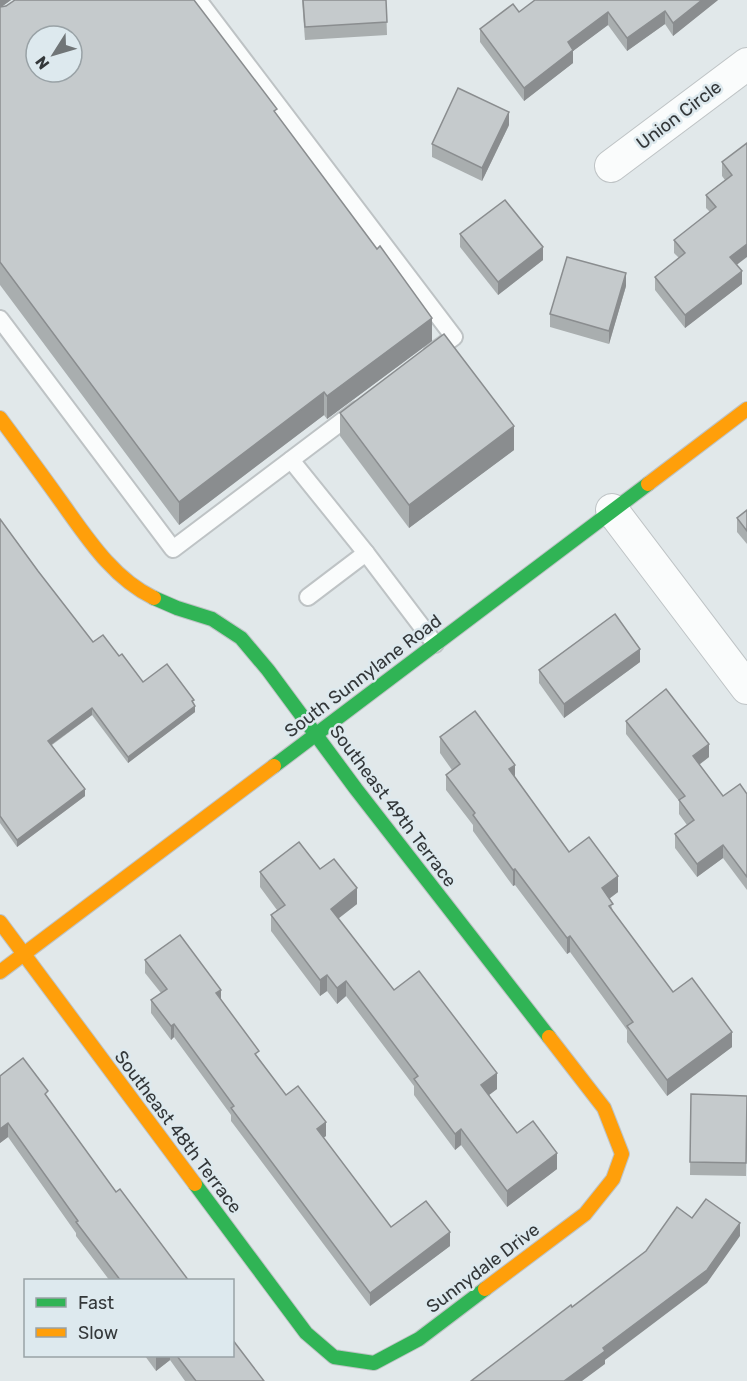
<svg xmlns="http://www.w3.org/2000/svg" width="747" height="1381" font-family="Rubik,sans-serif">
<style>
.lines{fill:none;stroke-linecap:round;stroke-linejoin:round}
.lane-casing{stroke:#bec3c5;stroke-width:20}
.street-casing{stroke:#bec3c5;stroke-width:34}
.fast-casing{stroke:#bec3c5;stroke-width:16}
.slow-casing{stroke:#bec3c5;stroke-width:16}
.lane{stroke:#fafcfc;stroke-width:16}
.street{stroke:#fafcfc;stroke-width:32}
.fast{stroke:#30b455;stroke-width:14}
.slow{stroke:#ff9f0a;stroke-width:14}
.wall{fill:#a9aeaf}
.shaded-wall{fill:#8a8d8f}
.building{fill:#c5cacc;stroke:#8a8d8f;stroke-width:1.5;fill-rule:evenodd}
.labels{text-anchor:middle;stroke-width:5;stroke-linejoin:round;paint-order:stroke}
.street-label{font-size:18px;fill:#333739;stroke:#dde9ee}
</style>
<rect width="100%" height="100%" fill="#e1e8ea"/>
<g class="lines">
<defs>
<g id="lane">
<polyline points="198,0 454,337 432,353"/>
<polyline points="0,319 173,549 357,410"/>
<polyline points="291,460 366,553"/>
<polyline points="308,597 366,553 435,644"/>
</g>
<g id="street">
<polyline points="611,166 747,64"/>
<polyline points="612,510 747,688"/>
</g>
<g id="fast">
<polyline points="154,598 177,608 212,619 241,638 268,670 356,789 549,1037"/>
<polyline points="274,766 648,484"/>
<polyline points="195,1184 306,1333 334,1357 374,1363 419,1339 485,1289"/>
</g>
<g id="slow">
<path d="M0 418C20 445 40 472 60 500 86 536 112 578 154 598"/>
<polyline points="648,484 747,409"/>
<polyline points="0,922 195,1184"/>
<polyline points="0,972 274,766"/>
<polyline points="485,1289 585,1214 613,1179 622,1154 604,1108 549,1037"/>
</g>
</defs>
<use href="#lane" class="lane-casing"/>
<use href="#street" class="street-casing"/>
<use href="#fast" class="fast-casing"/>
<use href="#slow" class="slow-casing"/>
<use href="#lane" class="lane"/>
<use href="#street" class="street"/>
<use href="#fast" class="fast"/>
<use href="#slow" class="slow"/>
</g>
<g class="wall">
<polygon points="0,0 11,0 1,7 277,115 432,341 327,419 324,415 179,525 0,285"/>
<polygon points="302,0 386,0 387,35 305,40"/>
<polygon points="718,0 673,36 665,24 627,51 608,25 573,51 573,63 524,101 480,42 480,29 519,12"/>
<polygon points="509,125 482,181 432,157 432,144"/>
<polygon points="747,143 737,265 742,284 685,328 655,290 655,277 679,258 674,253 674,240 710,212 706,208 706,195 725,180 722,176 722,162"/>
<polygon points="460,234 543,260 498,295 460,247"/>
<polygon points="626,286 609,344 550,327 550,314"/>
<polygon points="340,413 514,450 409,528 340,436"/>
<polygon points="747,510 747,544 737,532 737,518"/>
<polygon points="0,519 38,571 93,642 119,656 143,682 194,703 195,712 128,763 92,715 52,745 85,796 17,847 0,823"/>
<polygon points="640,662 564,718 539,683 539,670"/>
<polygon points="626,721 709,757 699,765 723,796 747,794 747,890 723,858 697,877 675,848 675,834 687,825 679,814 679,801 626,734"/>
<polygon points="440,737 515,778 569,852 618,892 609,899 613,911 673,992 732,1047 667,1096 627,1042 627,1030 570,952 567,954 515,885 513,886 473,831 473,825 446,790 446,775 452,770 440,753"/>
<polygon points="320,869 357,904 338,919 394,990 497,1089 489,1095 517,1133 557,1169 507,1207 461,1145 455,1150 414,1095 414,1086 346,996 337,1004 327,991 320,996 271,931 271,915 277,910 260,887 260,872"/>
<polygon points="145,960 221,999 259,1059 286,1095 326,1136 323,1138 391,1227 450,1246 370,1306 231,1121 231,1115 174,1037 171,1040 151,1013 151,1000 161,993 145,973"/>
<polygon points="0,1076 48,1098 116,1192 189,1281 110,1281 76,1236 76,1233 8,1137 0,1143"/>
<polygon points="691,1094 747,1124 746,1176 690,1175"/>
<polygon points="145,1356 232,1356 264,1381 185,1381 170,1360 156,1371"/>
</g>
<g class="shaded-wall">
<polygon points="0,0 11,0 0,8"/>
<polygon points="702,0 718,0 673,36 673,23"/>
<polygon points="665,11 665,24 627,51 627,38"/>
<polygon points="608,12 608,25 573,51 573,63 524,101 524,88 568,42"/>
<polygon points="509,112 509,125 482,181 482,168"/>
<polygon points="747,244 747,257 730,270 730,257"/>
<polygon points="543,247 543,260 498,295 498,282"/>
<polygon points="742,271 742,284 685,328 685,315"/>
<polygon points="626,273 626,286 609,344 609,331"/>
<polygon points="432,318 432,341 327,419 327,396"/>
<polygon points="324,392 324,415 179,525 179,502"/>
<polygon points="514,426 514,450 409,528 409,505"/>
<polygon points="640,649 640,662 564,718 564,704"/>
<polygon points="195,706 195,712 128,763 128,757"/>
<polygon points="92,708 92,715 48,747 48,741"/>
<polygon points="709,744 709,757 693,769 693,756"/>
<polygon points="515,765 515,781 509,769"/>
<polygon points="85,789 85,796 17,847 17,840"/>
<polygon points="723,845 723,858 697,877 697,864"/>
<polygon points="515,869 515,885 513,886 513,870"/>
<polygon points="618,876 618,892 602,904 602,888"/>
<polygon points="357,888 357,904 331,924 331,909"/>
<polygon points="570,936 570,952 567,954 567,938"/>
<polygon points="327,975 327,991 320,996 320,980"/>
<polygon points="346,981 346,996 337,1004 337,988"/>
<polygon points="221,990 221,1003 216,993"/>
<polygon points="174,1024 174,1037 171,1040 171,1026"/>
<polygon points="732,1032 732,1047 667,1096 667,1080"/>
<polygon points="497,1073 497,1089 481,1101 481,1085"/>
<polygon points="326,1122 326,1136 317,1142 317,1129"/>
<polygon points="8,1123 8,1137 0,1143 0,1129"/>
<polygon points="461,1129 461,1145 455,1150 455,1134"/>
<polygon points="557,1153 557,1169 507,1207 507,1191"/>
<polygon points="740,1223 740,1236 707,1283 605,1360 605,1364 582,1381 564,1381 603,1348"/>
<polygon points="450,1232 450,1246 370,1306 370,1293"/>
<polygon points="156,1356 170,1356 170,1360 156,1371"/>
</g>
<g class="building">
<path d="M15 0H194L277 109 274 111 377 249 380 246 432 318 327 396 324 392 179 502 0 262V7L6 6ZM36 36H72V72H36Z"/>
<polygon points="303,0 386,0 387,22 305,27"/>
<polygon points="535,0 702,0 673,23 665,11 627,38 608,12 568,42 573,50 524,88 480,29 513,4 519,12"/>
<polygon points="458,88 509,112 482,168 432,144"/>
<polygon points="747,143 747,244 730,257 742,271 685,315 655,277 685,253 674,240 716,207 706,195 732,175 722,162"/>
<polygon points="505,200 543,247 498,282 460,234"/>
<polygon points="567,257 626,273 609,331 550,314"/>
<polygon points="444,334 514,426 409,505 340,413"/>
<polygon points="747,510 747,531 737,518"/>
<polygon points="0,519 38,571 93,642 103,635 119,656 122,654 143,682 167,664 194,700 192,701 195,706 128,757 92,708 48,741 85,789 17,840 0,816"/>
<polygon points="615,614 640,649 564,704 539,670"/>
<polygon points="666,689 709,744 693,756 723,796 740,784 747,794 747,877 723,845 697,864 675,834 694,820 679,800 685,796 626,721"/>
<polygon points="475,711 515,765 509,769 569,852 589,837 618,876 602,888 613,904 609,906 673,992 692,978 732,1032 667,1080 627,1026 633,1022 570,936 567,938 515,869 513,870 473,815 475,813 446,775 460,764 440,737"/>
<polygon points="299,842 320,869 334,859 357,888 331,909 394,990 419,971 497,1073 481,1085 517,1133 533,1121 557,1153 507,1191 461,1129 455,1134 414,1079 418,1076 346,981 337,988 327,975 320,980 271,915 285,905 260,872"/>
<polygon points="180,935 221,990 216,993 259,1051 255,1054 286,1095 298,1086 326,1122 317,1129 391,1227 426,1201 450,1232 370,1293 231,1108 234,1106 174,1024 171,1026 151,1000 167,989 145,960"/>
<polygon points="23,1058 48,1091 45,1094 116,1192 120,1189 189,1281 121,1281 76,1222 78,1221 8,1123 0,1129 0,1076"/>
<polygon points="691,1094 747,1096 746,1163 690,1162"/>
<polygon points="706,1199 740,1223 707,1270 603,1348 605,1351 564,1381 471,1381 571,1305 572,1307 646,1251 677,1207 692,1218"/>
<polygon points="232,1339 264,1381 196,1381 177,1356 232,1356"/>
</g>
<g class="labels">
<g class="street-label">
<text transform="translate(679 115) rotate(-37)" y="6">Union Circle</text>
<text transform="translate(363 676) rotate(-37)" y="6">South Sunnylane Road</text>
<text transform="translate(393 806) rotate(53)" y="6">Southeast 49th Terrace</text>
<text transform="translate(178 1132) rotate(53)" y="6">Southeast 48th Terrace</text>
<text transform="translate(483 1268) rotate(-37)" y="6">Sunnydale Drive</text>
</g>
</g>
<rect x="24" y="1279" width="210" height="78" fill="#dde9ee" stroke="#99a2a6" stroke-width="1.5"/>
<rect x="36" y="1298" width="30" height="9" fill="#30b455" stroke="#99a2a6" stroke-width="1.5"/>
<text x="78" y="1309" font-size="18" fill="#333739">Fast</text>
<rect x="36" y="1328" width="30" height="9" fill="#ff9f0a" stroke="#99a2a6" stroke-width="1.5"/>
<text x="78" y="1339" font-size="18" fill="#333739">Slow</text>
<g transform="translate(54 54) rotate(233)"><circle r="28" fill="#dde9ee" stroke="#99a2a6" stroke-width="1.5"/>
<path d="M0-4.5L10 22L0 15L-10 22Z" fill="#707577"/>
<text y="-9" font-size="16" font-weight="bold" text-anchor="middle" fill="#333739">N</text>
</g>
</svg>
